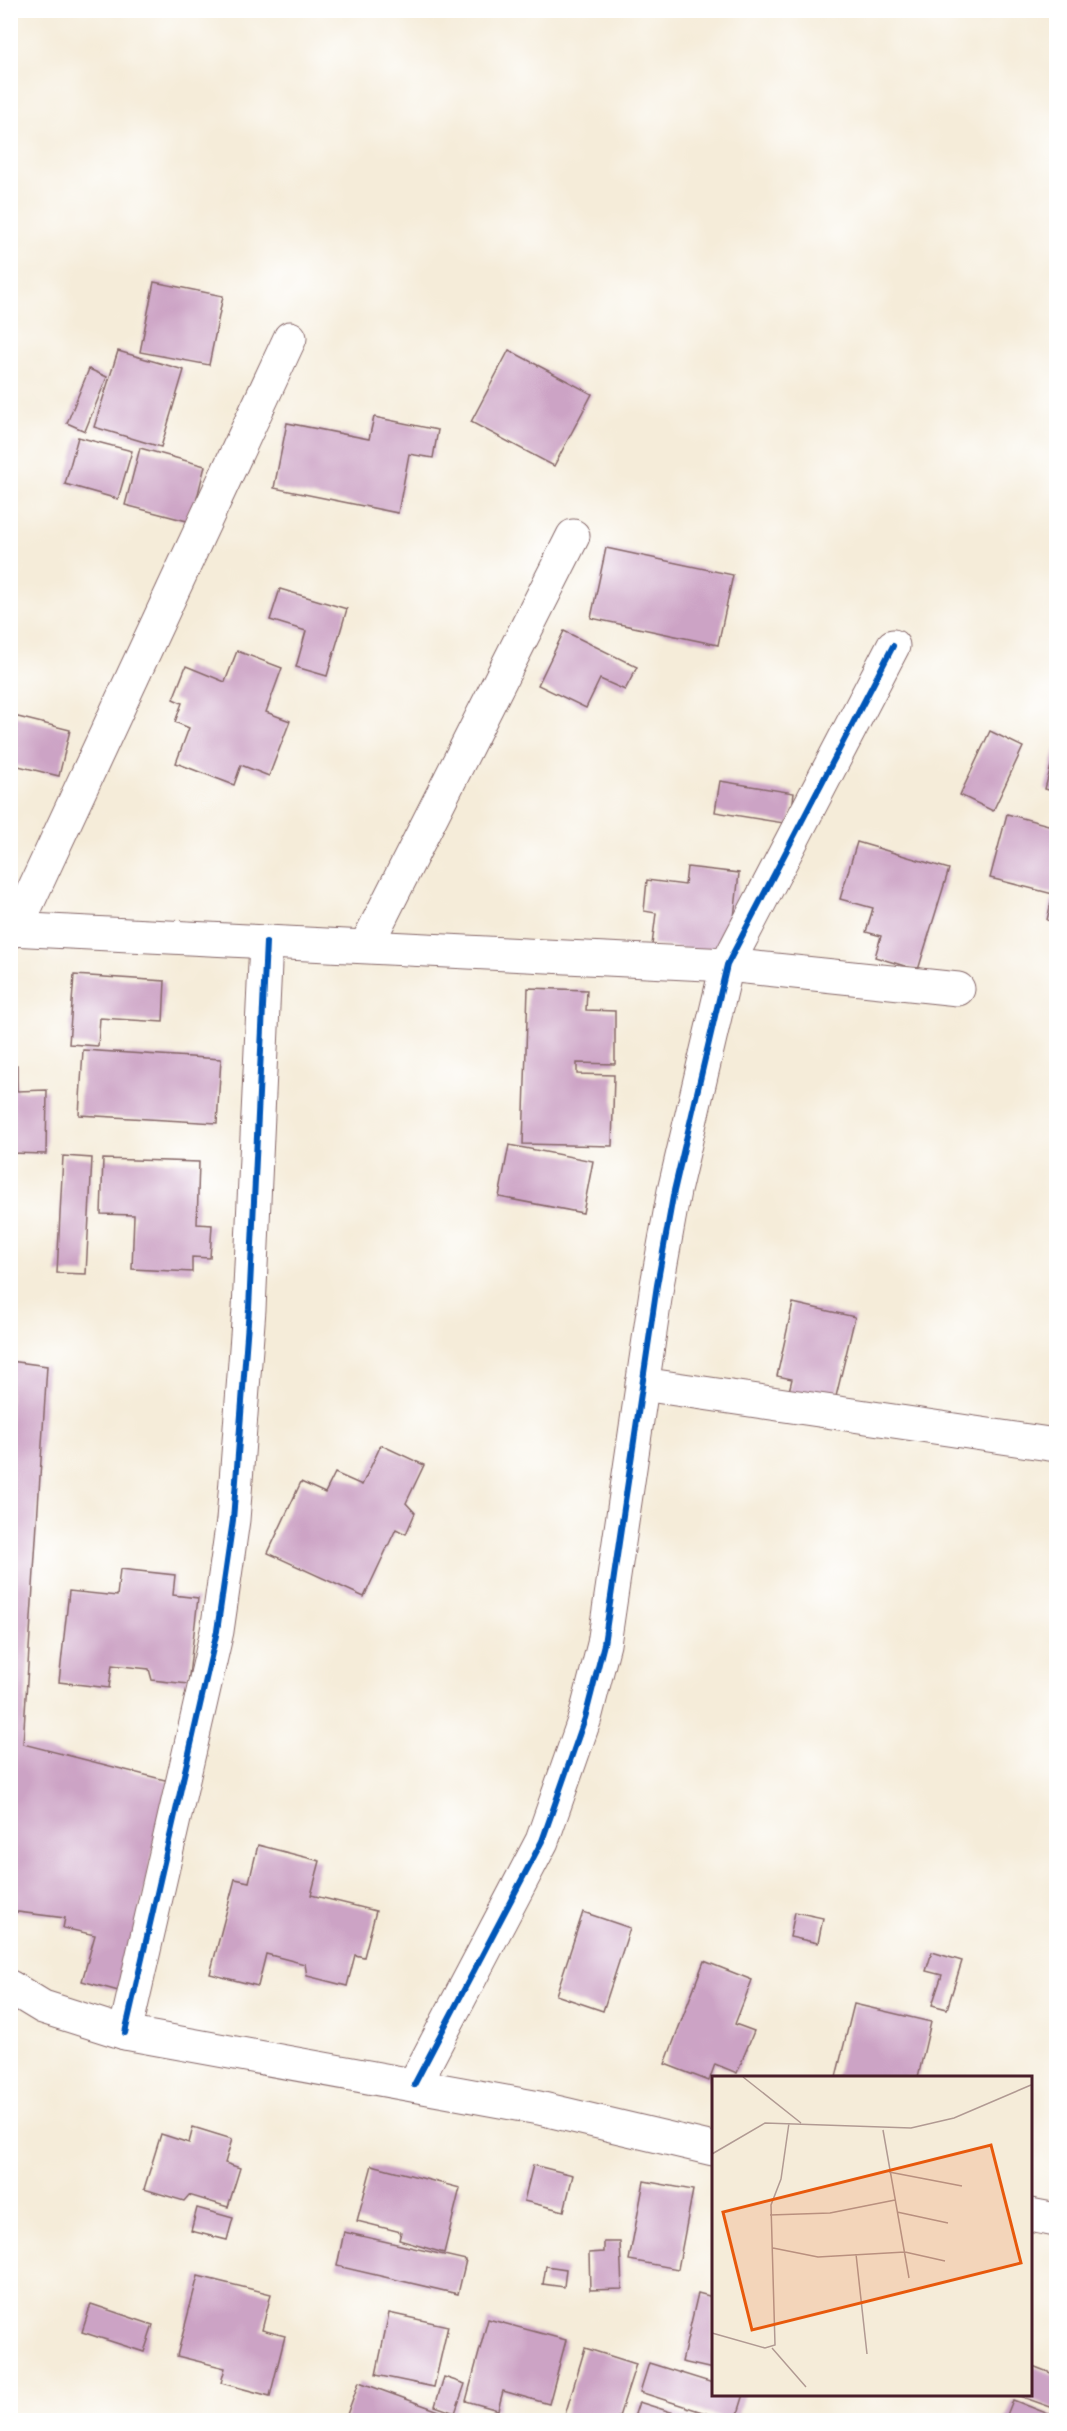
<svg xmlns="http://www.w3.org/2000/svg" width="1067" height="2431" font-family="Vollkorn,serif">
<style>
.building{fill:#cca3c5}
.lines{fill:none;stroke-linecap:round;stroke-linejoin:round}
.minor-casing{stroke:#866768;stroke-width:35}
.minor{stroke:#fff;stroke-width:33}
.cycleway-casing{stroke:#fff;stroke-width:10}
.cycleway{stroke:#0057b8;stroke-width:6}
.inset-road{fill:none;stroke:#b19a93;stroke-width:1.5}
.view{fill:#e8590c;fill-opacity:0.15;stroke:#e8590c;stroke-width:3}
.inset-edge{fill:none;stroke:#4a1f2b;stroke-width:3}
</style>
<rect width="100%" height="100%" fill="#fff"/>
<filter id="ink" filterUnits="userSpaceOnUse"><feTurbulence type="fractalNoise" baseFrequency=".0167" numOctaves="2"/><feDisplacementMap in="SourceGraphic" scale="12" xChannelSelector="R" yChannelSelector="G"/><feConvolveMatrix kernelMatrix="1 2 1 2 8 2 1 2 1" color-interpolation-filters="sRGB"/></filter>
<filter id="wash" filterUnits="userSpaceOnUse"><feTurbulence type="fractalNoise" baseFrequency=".008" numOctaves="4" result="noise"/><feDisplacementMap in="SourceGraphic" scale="24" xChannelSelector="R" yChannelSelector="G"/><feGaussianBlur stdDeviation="1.35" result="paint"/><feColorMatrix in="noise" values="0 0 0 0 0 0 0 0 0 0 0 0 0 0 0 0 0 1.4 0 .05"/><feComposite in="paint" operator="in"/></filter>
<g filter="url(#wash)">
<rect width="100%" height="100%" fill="#f5ecd9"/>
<g id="blocks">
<g class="building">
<polygon points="154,282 223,296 209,365 140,352"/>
<polygon points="509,350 592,394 554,466 471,422"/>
<polygon points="118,351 184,370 161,447 94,427"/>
<polygon points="89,369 107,377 85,431 67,423"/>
<polygon points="374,417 438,430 433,458 409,454 398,513 274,488 287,423 369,439"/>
<polygon points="78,437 132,451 118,499 65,484"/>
<polygon points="140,448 205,466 191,522 125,505"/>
<polygon points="606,548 733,575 718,645 591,618"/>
<polygon points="280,589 347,609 327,676 296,667 306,631 270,620"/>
<polygon points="564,631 637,667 625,690 600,679 586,708 538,685"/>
<polygon points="237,651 282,668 266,712 290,721 269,776 241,765 234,785 176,763 189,728 175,722 182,703 173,699 186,666 225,682"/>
<polygon points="10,715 70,730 59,776 10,764"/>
<polygon points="990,731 1023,747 993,811 960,795"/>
<polygon points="1056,747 1056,792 1045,789"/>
<polygon points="720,781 794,793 790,824 715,812"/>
<polygon points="1007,814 1056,827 1056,923 1047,920 1053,894 990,878"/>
<polygon points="857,842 949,869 918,970 875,957 881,936 866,932 873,908 840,899"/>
<polygon points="687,867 739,873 730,954 652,945 656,913 644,911 647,880 685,885"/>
<polygon points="74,975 165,981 163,1022 100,1018 98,1046 69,1044"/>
<polygon points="528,988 587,990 586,1010 615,1011 615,1064 577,1063 577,1074 614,1075 612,1146 523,1144"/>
<polygon points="83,1050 221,1059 217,1123 79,1115"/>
<polygon points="10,1065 17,1065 17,1091 47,1090 46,1154 10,1153"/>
<polygon points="509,1145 593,1161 583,1213 499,1197"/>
<polygon points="63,1156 92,1158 86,1274 57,1273"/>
<polygon points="103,1159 199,1162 197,1224 212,1225 210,1258 192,1257 192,1272 132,1269 134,1215 101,1214"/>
<polygon points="793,1303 855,1317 833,1409 787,1399 792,1379 777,1376"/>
<polygon points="10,1361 47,1366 23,1744 169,1781 122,1992 82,1981 95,1935 63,1928 65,1918 10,1911"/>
<polygon points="381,1445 424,1465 406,1503 415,1513 406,1534 396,1529 364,1597 268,1553 301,1482 325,1493 335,1473 362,1485"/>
<polygon points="120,1569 175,1575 173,1595 198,1598 188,1684 152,1680 149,1669 112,1665 109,1688 59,1682 69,1591 117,1596"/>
<polygon points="258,1845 320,1861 311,1895 376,1911 364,1957 355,1955 347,1986 307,1976 305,1964 266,1954 258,1986 210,1974 235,1879 249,1882"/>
<polygon points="583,1912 630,1928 603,2011 556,1995"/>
<polygon points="795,1912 823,1918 818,1943 790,1937"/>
<polygon points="932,1952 962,1961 947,2009 932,2005 942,1975 926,1971"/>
<polygon points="704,1961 752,1980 735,2024 754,2031 737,2073 715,2064 709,2081 665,2064"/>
<polygon points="854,2004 931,2022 918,2077 836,2077"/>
<polygon points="193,2127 232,2139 225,2163 240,2168 228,2207 189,2195 184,2201 144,2189 161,2134 189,2143"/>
<polygon points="372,2165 460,2188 444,2253 399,2240 401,2232 357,2221"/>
<polygon points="533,2165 573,2175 564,2211 524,2201"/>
<polygon points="644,2181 693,2190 678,2269 629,2260"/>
<polygon points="197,2208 233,2218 227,2240 191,2231"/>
<polygon points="344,2232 466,2260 458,2294 337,2266"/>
<polygon points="604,2242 620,2242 622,2289 590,2290 589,2253 604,2252"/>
<polygon points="546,2266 566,2269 564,2287 543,2284"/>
<polygon points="198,2276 271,2294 262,2330 285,2336 270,2396 221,2383 225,2368 177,2356"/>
<polygon points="698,2293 713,2297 713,2369 682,2362"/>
<polygon points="91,2304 153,2325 144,2352 82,2332"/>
<polygon points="389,2313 448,2326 434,2387 376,2375"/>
<polygon points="488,2319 566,2340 549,2404 503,2391 498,2410 466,2401"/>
<polygon points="585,2348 636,2364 618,2420 583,2420 565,2415"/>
<polygon points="649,2363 713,2383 713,2394 744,2394 736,2420 727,2420 640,2392"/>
<polygon points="1030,2365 1056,2375 1056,2409 1014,2394 1030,2394"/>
<polygon points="444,2377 465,2384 455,2413 435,2406"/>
<polygon points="359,2382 464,2420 345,2420"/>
<polygon points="1013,2400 1056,2417 1056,2420 1005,2420"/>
<polygon points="639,2402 696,2420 633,2420"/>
</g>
</g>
</g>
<g filter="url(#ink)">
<use href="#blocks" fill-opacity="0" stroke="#866768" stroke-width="1.5"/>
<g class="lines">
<defs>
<g id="minor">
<polyline points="10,929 727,965 958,989"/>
<polyline points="15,930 290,338"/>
<polyline points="366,946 573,536"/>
<polyline points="642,1384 1056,1445"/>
<polyline points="10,1987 43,2007 125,2033 539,2108 713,2149"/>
<polyline points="125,2033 217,1631 233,1520 249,1309 266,942"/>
<polyline points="414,2085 542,1841 585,1718 604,1644 657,1285 674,1191 727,965 893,646"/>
<polyline points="1030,2215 1056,2220"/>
</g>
</defs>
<use href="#minor" class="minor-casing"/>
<use href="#minor" class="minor"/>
<defs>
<g id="cycleway">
<polyline points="125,2033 217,1631 233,1520 249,1309 266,942"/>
<polyline points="414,2085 542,1841 585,1718 604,1644 657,1285 674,1191 727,965 893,646"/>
</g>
</defs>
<use href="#cycleway" class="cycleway-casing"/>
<use href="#cycleway" class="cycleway"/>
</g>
</g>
<g transform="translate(712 2076)">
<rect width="320" height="320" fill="#f5ecd9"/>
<path class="inset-road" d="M31 1 89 47M171 54 197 202M0 78 53 47 199 52 242 42 319 9M177 96 250 110M185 136 236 147M0 138V166M58 139 118 137 183 124M61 172 106 181 193 176 233 185M144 178 155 278M0 257 53 272 63 269 59 129 69 103 77 47M60 272 94 311"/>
<path class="view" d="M279 69 309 187 40 254 11 136Z"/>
<rect width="320" height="320" class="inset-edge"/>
</g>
<rect width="1067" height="2431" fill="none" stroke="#fff" stroke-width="36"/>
</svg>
